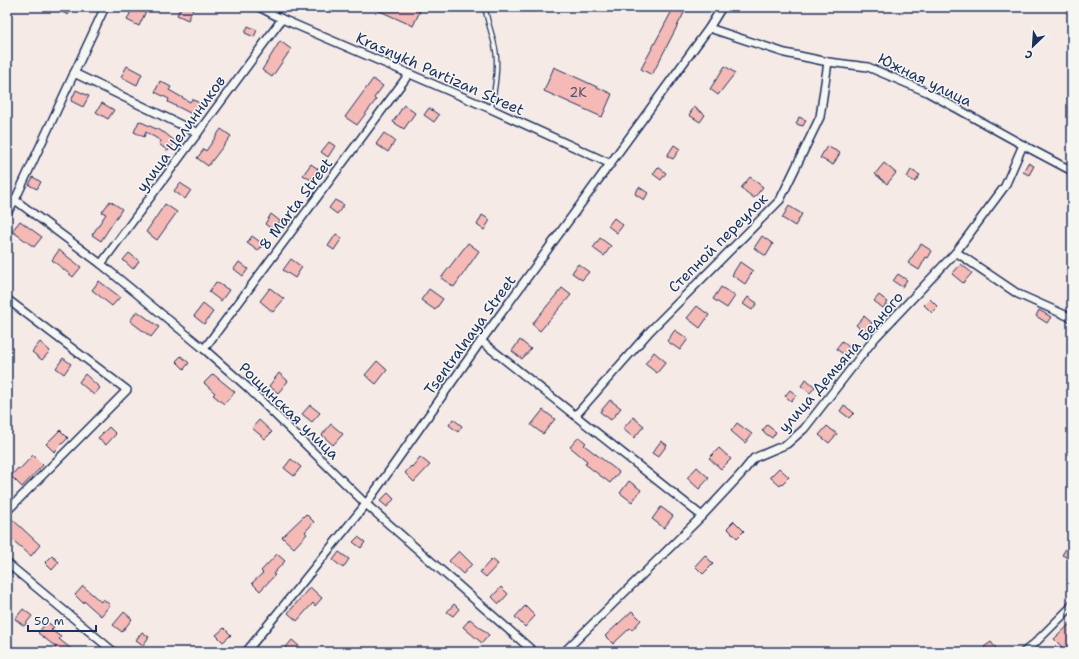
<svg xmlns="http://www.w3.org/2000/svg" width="1079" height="659" font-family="'Shantell Sans',sans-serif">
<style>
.building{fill:#f5b9b6;stroke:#1b2f5e}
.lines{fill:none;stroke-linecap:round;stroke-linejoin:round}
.lane-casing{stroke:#1b2f5e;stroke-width:6}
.street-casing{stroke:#1b2f5e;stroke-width:10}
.lane{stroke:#f6f6f2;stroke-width:3.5}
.street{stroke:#f6f6f2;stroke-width:7}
.labels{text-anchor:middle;stroke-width:3;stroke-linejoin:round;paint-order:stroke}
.number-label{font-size:13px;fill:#525274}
.street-label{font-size:15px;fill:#1b2f5e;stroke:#f6f6f2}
</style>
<rect width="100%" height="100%" fill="#f6eae6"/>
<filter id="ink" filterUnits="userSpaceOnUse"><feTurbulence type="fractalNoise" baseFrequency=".025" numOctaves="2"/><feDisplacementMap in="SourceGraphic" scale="8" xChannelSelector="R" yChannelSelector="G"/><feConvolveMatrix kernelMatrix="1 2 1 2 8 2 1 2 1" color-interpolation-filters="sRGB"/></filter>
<g filter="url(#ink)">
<g class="building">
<polygon points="52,7 72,7 68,15"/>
<polygon points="133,7 148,7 139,26 127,20"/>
<polygon points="181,7 194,7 188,20 177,15"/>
<polygon points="371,7 410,7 420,11 413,26"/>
<polygon points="674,7 687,7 652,75 641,69"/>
<polygon points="248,26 257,30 254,37 245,33"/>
<polygon points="280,41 291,49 272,77 262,70"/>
<polygon points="127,66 142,74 137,85 121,77"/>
<polygon points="725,66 735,73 718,95 710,89"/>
<polygon points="554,67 612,94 602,117 544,91"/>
<polygon points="373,79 383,86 374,98 376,100 357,125 345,117"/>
<polygon points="160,81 171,87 169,90 190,102 192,99 201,104 194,115 168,102 169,99 155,92"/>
<polygon points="76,90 89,96 83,107 71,101"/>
<polygon points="102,103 114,110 108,119 96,112"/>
<polygon points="404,105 415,113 404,129 393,122"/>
<polygon points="694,107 705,115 700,122 689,115"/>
<polygon points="429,108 439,115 434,122 424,115"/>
<polygon points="799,117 806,120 803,126 796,124"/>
<polygon points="139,121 165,133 176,142 168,151 159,144 161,141 146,132 144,137 134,132"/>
<polygon points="221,129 231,136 208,166 197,158 204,149 206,151"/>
<polygon points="384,133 395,141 388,152 376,144"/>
<polygon points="329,142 335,146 328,157 321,152"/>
<polygon points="674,145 680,149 673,159 667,156"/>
<polygon points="827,146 840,153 833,165 820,158"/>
<polygon points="884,163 896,173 887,184 875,174"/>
<polygon points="1028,163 1034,166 1029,175 1023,172"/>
<polygon points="311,164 318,169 311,180 303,175"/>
<polygon points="658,167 666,173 661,180 653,174"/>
<polygon points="911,170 920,175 915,182 907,177"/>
<polygon points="33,177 41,182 37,189 29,185"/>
<polygon points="750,177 763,187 754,198 741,188"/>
<polygon points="180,183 191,190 185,199 174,191"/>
<polygon points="639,187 648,193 644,200 635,194"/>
<polygon points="335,200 344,205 337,214 329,208"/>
<polygon points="110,201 122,209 101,241 92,235 106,214 102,212"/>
<polygon points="165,204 177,212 157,240 146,232"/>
<polygon points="789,206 802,214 795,226 782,218"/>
<polygon points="271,214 280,221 273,230 265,224"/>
<polygon points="482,215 490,220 484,230 477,225"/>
<polygon points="614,218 623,225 617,233 608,226"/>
<polygon points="20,221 42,237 34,247 12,231"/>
<polygon points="336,234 342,238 334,250 328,246"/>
<polygon points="252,236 263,244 258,251 247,243"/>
<polygon points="762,236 773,244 766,256 754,248"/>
<polygon points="600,238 611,246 604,256 593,248"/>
<polygon points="468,243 479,251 454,287 441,278"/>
<polygon points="921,244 932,251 928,258 926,257 919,270 908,263"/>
<polygon points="59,250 81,267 73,277 52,260"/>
<polygon points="129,253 139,261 133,269 123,260"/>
<polygon points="291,259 302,267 295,278 283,270"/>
<polygon points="239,262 248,269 243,276 234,269"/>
<polygon points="740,262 753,271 745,284 732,275"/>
<polygon points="578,264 589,272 582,280 572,273"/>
<polygon points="961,264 972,273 963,283 952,274"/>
<polygon points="898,274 907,280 902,287 893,281"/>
<polygon points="99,281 120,297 112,306 92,290"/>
<polygon points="216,282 229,290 221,301 209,292"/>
<polygon points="721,287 735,296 727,308 713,299"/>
<polygon points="270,288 284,299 273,312 260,301"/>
<polygon points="562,288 571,295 540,331 532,324"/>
<polygon points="429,289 443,299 435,310 421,300"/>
<polygon points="879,295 888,302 883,308 874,301"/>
<polygon points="748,297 757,303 752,310 743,304"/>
<polygon points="930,299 938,307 932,313 924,305"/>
<polygon points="203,304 213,312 204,324 194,316"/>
<polygon points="697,306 709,315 700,328 687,318"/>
<polygon points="1039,310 1051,317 1047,323 1036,316"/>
<polygon points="137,311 159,327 151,337 130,321"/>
<polygon points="864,316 872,323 864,332 856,325"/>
<polygon points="675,330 688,339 680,350 667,341"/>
<polygon points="520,340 531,349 522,359 512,351"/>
<polygon points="842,341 850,348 845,355 836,349"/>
<polygon points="40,342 50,351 42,360 32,352"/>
<polygon points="654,352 666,362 657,373 645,364"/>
<polygon points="181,356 189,363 184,369 176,361"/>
<polygon points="63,358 71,364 64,374 56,368"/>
<polygon points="377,361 387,370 376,384 365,375"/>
<polygon points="279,373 288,381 278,393 269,386"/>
<polygon points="85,374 100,388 94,395 79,382"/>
<polygon points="213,374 235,392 224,404 213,395 215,393 204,383"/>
<polygon points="806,379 815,387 810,393 801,386"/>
<polygon points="790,390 796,395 791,401 785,396"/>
<polygon points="610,400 621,408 611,420 600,412"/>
<polygon points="310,405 320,413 312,422 302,414"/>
<polygon points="844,405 854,413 849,418 840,411"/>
<polygon points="543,410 555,419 543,434 531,425"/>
<polygon points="633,417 644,426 634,438 623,429"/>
<polygon points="453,419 462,426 458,432 449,425"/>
<polygon points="259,420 272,432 265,439 252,428"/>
<polygon points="737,423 752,434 745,443 731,431"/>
<polygon points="331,424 343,434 333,445 322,435"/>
<polygon points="767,425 776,432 772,438 762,431"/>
<polygon points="827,426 837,434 829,443 819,435"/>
<polygon points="109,427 116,434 106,445 98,438"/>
<polygon points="60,430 68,438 54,452 46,444"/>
<polygon points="579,437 586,443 584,445 619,472 610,483 585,464 587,461 570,447"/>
<polygon points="661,441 667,445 658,457 652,453"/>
<polygon points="719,448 731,459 721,469 709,458"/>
<polygon points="33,455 43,465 22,487 11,476 18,468 19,470"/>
<polygon points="420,457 430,465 414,482 405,473 411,466 412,467"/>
<polygon points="291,459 301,467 294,476 284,468"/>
<polygon points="697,467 709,478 699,489 687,478"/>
<polygon points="779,468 789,477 780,486 770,477"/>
<polygon points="629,481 641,490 632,502 620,493"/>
<polygon points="388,493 394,499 387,507 380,501"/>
<polygon points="661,507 673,516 664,528 652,519"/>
<polygon points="306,514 314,522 305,532 307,534 294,548 282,537"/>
<polygon points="11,518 40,545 31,556 7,535 7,523"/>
<polygon points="734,521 744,531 737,538 727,528"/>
<polygon points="358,537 365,542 361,548 353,542"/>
<polygon points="1072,539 1072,560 1062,555"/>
<polygon points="459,551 472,564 463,574 449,561"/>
<polygon points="339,552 349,559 343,568 333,560"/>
<polygon points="277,554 285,561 273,574 275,575 260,591 252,583 263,573 261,571"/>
<polygon points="705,555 713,564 703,574 695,566"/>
<polygon points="52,556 59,562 52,570 45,563"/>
<polygon points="492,559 498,564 486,577 480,572"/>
<polygon points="83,586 101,602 103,599 110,605 101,616 84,601 83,603 75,595"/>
<polygon points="310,587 322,598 315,606 313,603 297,621 288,613"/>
<polygon points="501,587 508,594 499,604 492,597"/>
<polygon points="454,604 459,609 453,616 447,612"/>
<polygon points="525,606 535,616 525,627 515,617"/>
<polygon points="23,609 32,616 24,626 15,619"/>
<polygon points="632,611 641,620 632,630 630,628 613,644 605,636"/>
<polygon points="124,612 132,619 122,632 113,625"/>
<polygon points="470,619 489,635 482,643 463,627"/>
<polygon points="47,622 54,627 51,630 61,637 59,639 75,652 52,652 56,647 38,633"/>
<polygon points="1072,622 1072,641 1064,649 1054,639"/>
<polygon points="224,628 231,635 223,642 216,635"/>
<polygon points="142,632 149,637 143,645 136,640"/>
<polygon points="292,640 306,652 282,652"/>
<polygon points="991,642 999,652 989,652 984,647"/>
</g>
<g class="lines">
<defs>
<path id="lane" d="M485 7C487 23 494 37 496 53 498 68 494 94 491 109"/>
<g id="street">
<polyline points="259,7 282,19 491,109 611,164"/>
<polyline points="709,28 785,53 828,62 868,67 927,92 1023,145 1072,171"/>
<polyline points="74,73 198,133"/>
<polyline points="15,200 101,264 204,349 247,387 366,504 534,652"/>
<polyline points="7,213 15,200 105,7"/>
<polyline points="956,252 1018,294 1072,318"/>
<polyline points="101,264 282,19"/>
<polyline points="7,299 127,390 7,511"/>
<polyline points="481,341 702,516"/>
<polyline points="204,349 409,74"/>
<polyline points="576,415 650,331 780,200 820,117 828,62"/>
<polyline points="7,563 114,652"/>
<polyline points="246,652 366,504 481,341 709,28 722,7"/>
<polyline points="564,652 702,516 741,474 754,458 787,444 804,429 875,338 956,252 1005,186 1023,145"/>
<polyline points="1024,652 1035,643 1070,608 1072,604"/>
</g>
</defs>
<use href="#lane" class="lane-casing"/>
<use href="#street" class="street-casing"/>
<use href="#lane" class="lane"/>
<use href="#street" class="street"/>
</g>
</g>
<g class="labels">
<g class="number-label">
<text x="578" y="97">2К</text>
</g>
<g class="street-label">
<text transform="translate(440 74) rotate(24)" y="5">Krasnykh Partizan Street</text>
<text transform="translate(925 80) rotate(26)" y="5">Южная улица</text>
<text transform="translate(181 134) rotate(-54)" y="5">улица Целинников</text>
<text transform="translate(296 204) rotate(-53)" y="5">8 Marta Street</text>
<text transform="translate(718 243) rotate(-45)" y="5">Степной переулок</text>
<text transform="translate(470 335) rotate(-54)" y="5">Tsentralnaya Street</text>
<text transform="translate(841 362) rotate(-49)" y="5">улица Демьяна Бедного</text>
<text transform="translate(289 411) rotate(44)" y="5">Рощинская улица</text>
</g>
</g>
<rect width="1079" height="659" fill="none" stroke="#f6f6f2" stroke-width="24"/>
<rect x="12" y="12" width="1055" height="635" fill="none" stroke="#1b2f5e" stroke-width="1.5" filter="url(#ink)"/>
<g transform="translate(1033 46) rotate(205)" stroke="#f6f6f2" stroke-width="3" paint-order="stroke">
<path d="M0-3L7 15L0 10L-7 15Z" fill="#1b2f5e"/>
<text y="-6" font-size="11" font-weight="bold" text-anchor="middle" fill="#1b2f5e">С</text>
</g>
<path d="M28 625v6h68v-6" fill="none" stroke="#1b2f5e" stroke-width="2"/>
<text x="34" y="625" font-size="12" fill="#1b2f5e" stroke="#f6f6f2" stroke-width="3" paint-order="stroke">50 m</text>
</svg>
